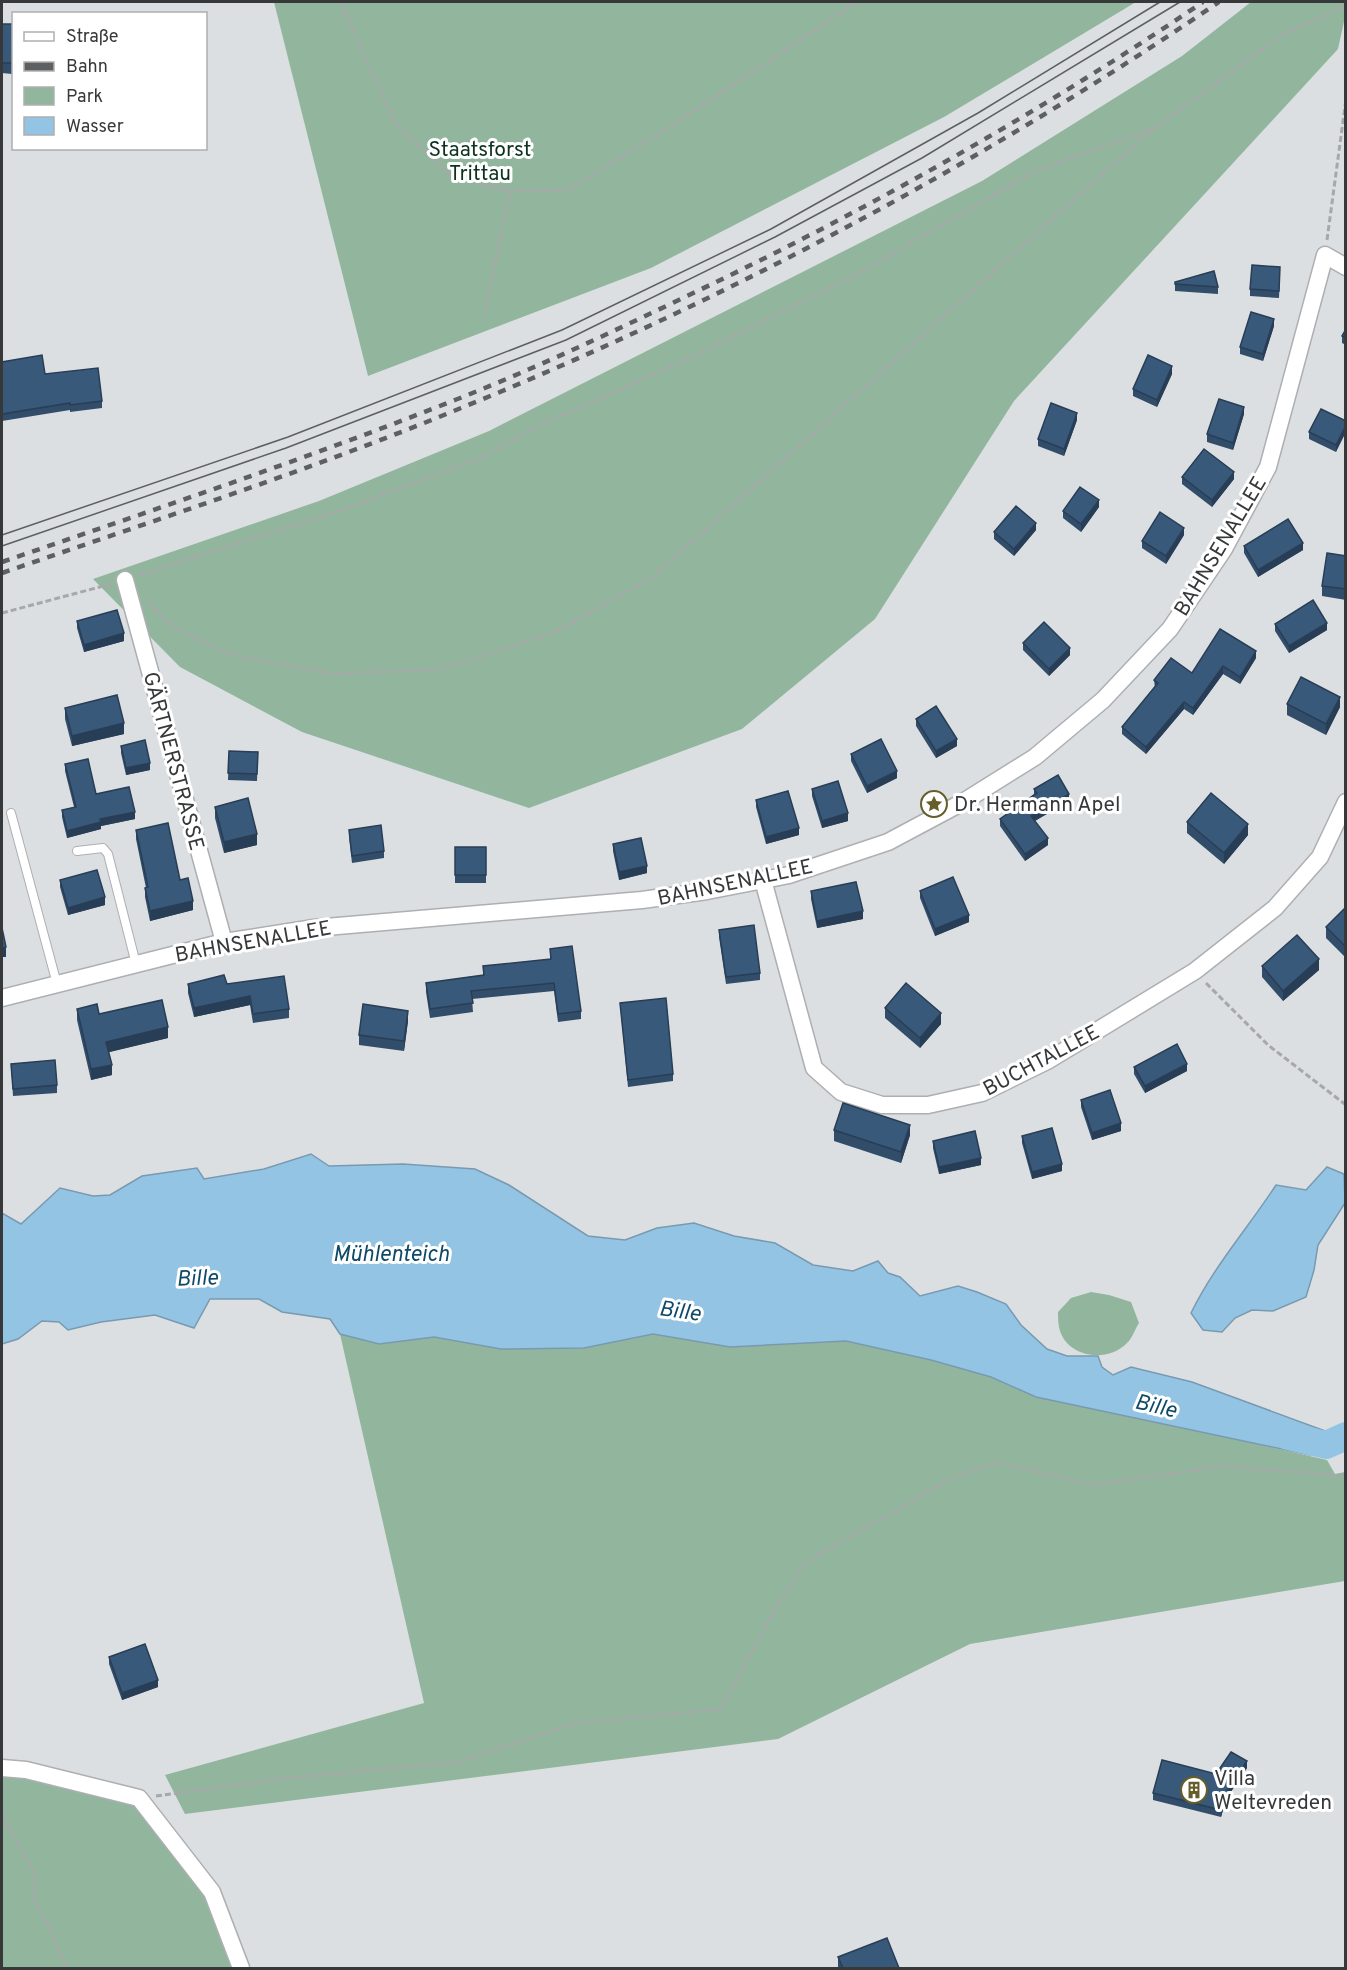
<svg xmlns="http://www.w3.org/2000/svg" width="1347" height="1970" font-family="Overpass,sans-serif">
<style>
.green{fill:#92b69d}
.water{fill:#94c4e4;stroke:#789ab1;stroke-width:1.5}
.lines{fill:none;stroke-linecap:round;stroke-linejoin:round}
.river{stroke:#94c4e4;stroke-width:28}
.service-casing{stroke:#adafb2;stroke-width:10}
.minor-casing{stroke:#adafb2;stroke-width:19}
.path{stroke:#a6a8aa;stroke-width:3;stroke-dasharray:6 3;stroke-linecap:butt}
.service{stroke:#fff;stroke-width:8}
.minor{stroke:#fff;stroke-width:16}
.tram{stroke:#5d5f60;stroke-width:1.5}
.rail{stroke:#5d5f60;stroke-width:4.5;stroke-dasharray:8 8;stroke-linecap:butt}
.wall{fill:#314d6a}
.shaded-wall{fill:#283e56}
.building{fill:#39597b;stroke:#283e56;stroke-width:1.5}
.labels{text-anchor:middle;stroke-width:6;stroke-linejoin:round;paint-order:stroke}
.park-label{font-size:21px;fill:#0d331e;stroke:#fff}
.street-label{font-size:21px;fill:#373839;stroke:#fff}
.poi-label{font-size:21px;fill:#373839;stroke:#fff;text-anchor:start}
.water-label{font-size:22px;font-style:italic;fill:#0f4969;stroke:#fff}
</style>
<rect width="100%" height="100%" fill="#dcdfe1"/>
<g class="green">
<polygon points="274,2 1136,2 944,117 651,268 368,376"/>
<polygon points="1251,2 1345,2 1345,17 1338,49 1014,401 875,619 742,729 529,808 302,732 180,667 93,579 319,501 489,431 982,181 1182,56"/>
<path d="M1091 1292 1109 1295 1131 1302 1139 1323C1135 1329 1132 1339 1127 1343 1108 1363 1069 1358 1060 1331 1058 1325 1058 1318 1058 1312L1071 1298Z"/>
<polygon points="340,1334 379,1344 434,1337 501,1349 584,1348 653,1334 730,1347 846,1341 931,1360 991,1377 1036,1397 1133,1416 1327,1460 1335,1474 1345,1472 1345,1581 970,1644 778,1739 185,1814 165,1775 424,1703"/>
<polygon points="2,1775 25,1776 136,1805 205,1897 232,1968 2,1968"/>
</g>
<g class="water">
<polygon points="311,1154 329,1166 403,1164 475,1169 509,1185 588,1236 625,1240 657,1228 694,1223 734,1236 775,1243 813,1265 853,1271 878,1261 888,1273 900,1277 920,1296 958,1286 977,1292 1006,1304 1021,1325 1047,1349 1067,1356 1098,1356 1102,1367 1113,1375 1131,1367 1192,1382 1328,1432 1326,1445 1310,1455 1036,1397 991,1377 931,1360 846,1341 730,1347 653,1334 584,1348 501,1349 434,1337 379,1344 340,1334 330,1319 282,1312 259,1299 210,1299 194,1328 155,1315 101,1322 68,1330 59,1322 42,1321 18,1339 2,1344 2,1213 21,1224 60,1188 93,1196 110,1195 142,1176 197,1168 204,1179 264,1169"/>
<path d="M1327 1167 1344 1174 1345 1203 1318 1245 1314 1270 1306 1297 1273 1311 1252 1310 1235 1318 1222 1332 1203 1330 1191 1313C1214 1266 1248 1228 1276 1185L1306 1190Z"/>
</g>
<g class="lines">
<polyline class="river" points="1288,1436 1326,1445 1346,1436"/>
<defs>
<g id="service">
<polyline points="11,813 57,984"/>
<polyline points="77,851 103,848 108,854 136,964"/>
</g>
<g id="minor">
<polyline points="125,580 224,942"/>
<polyline points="763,880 814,1068 841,1092 882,1105 928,1105 982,1093 1049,1060 1195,971 1275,908 1320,857 1346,802"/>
<polyline points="2,998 224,942 314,928 642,900 707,891 789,875 888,842 963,802 1035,757 1103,700 1170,629 1224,549 1268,467 1325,255 1346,267"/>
<polyline points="2,1768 26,1770 139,1798 212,1892 241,1968"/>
</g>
</defs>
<use href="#service" class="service-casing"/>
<use href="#minor" class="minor-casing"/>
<g class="path">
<polyline points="340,2 396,125 451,176 510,191 569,190 714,98 857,2"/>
<polyline points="1327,240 1346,99"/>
<polyline points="485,312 510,191"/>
<polyline points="140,575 339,511 483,457 534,428 684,361 863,271 1035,171 1155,128 1280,36 1346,6"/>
<polyline points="148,602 172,626 228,654 333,674 441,669 553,633 651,578 1152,130"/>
<polyline points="2,613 111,584"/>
<polyline points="1206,983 1268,1045 1346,1105"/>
<polyline points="156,1796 279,1779 458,1762 577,1723 721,1709 777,1605 806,1562 948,1480 995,1462 1093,1485 1224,1466 1346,1476"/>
<polyline points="2,1815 35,1873 34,1900 50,1927 66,1968"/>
</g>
<use href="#service" class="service"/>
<use href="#minor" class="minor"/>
<g class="tram">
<polyline points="2,535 288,437 562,330 771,229 978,113 1160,2"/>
<polyline points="2,546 286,448 566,340 775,237 922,158 1180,2"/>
</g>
<g class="rail">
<path d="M2 562C153 510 306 459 455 400 534 369 610 333 687 296 866 211 1039 113 1203 2"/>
<path d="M2 573C155 520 311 470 461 408 727 300 982 163 1219 2"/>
</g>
</g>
<g class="wall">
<polygon points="2,24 13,24 12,74 2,73"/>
<polygon points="1280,274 1279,298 1250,296 1250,289"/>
<polygon points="1175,282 1218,287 1218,294 1175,291"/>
<polygon points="1274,326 1263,361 1240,354 1240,347"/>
<polygon points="1346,329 1346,345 1342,343 1342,336"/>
<polygon points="2,362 45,374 102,401 102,408 70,412 70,410 2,421"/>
<polygon points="1172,374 1157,407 1133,396 1133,389"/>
<polygon points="1244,414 1233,450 1207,442 1207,434"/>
<polygon points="1077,420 1064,456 1038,446 1038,439"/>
<polygon points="1346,421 1336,452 1309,439 1309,432"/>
<polygon points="1182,477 1234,479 1212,507 1182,484"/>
<polygon points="1099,507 1081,532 1063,518 1063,511"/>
<polygon points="1036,530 1014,556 994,539 994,532"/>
<polygon points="1184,535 1166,564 1142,548 1142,541"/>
<polygon points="1244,546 1303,550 1258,577 1244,553"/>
<polygon points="1346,556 1346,600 1322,596 1322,586"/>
<polygon points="77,621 124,641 84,652 77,628"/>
<polygon points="1275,624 1327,630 1289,653 1275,631"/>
<polygon points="1023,643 1070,655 1049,676 1023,650"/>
<polygon points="1256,658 1240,684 1223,674 1193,715 1184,709 1146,754 1122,734 1122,727 1155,688 1154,680 1192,673"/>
<polygon points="1287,704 1340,707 1326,735 1287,715"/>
<polygon points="65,708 124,734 72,746 65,719"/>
<polygon points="916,719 957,746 936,758 916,726"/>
<polygon points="121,746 150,770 126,775 121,753"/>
<polygon points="229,751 258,752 257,781 228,780"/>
<polygon points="851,754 897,778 867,793 851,761"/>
<polygon points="65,764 96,794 135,819 101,826 101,829 67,838 62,817 62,810 74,807 65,771"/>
<polygon points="812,789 848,821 822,828 812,796"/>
<polygon points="1034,789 1069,801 1035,821 1048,845 1025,861 1000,826 1000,819 1034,794"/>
<polygon points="756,800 799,835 766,844 756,807"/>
<polygon points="215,807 257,845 224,853 215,818"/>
<polygon points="1187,822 1248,835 1224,864 1187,833"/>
<polygon points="136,830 180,880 193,910 150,921 145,897 145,888 146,888 136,839"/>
<polygon points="349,830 384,851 384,858 352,863 349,837"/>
<polygon points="613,844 647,873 619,880 613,851"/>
<rect x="455" y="847" width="31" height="36"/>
<polygon points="60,880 105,905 68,915 60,887"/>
<polygon points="811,891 863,919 817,928 811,899"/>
<polygon points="920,891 969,922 935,936 920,898"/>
<polygon points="1346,907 1346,958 1326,938 1326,927"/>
<polygon points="719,930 760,973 760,980 726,984 719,937"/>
<polygon points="550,949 581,1011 581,1019 558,1022 554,991 472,999 473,1012 430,1018 426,992 426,983 483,975 483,966 550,960"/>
<polygon points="1262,966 1319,970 1283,1001 1262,977"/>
<polygon points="188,984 227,984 289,1009 289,1018 253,1023 250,1005 194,1017 188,993"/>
<polygon points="620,1003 673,1074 673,1081 628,1087"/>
<polygon points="885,1008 941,1024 920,1048 885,1018"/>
<polygon points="77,1009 99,1014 168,1038 108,1052 112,1075 91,1080 77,1020"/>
<polygon points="408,1021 404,1051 359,1045 359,1035"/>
<polygon points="11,1064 57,1085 57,1093 13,1096"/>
<polygon points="1134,1067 1187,1071 1145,1093 1134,1074"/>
<polygon points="1081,1100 1121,1131 1092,1140 1081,1107"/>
<polygon points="834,1130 910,1135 901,1163 834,1141"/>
<polygon points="1022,1136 1062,1171 1032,1179 1022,1143"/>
<polygon points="933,1141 981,1165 939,1174 933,1148"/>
<polygon points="109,1657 158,1687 122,1700 109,1664"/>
<polygon points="1247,1768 1226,1799 1221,1817 1153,1800 1153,1793 1216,1774"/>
<polygon points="838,1957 899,1968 838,1968"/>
</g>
<g class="shaded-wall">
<polygon points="1274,319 1274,326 1263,361 1263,354"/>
<polygon points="1172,366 1172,374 1157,407 1157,400"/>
<polygon points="1244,407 1244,414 1233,450 1233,443"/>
<polygon points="1077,413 1077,420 1064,456 1064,449"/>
<polygon points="1346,425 1346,432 1336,452 1336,445"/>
<polygon points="1234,472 1234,479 1212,507 1212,500"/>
<polygon points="1099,500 1099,507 1081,532 1081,524"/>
<polygon points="1036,523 1036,530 1014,556 1014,549"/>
<polygon points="1184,528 1184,535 1166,564 1166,556"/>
<polygon points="1303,543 1303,550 1258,577 1258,570"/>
<polygon points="1327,623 1327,630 1289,653 1289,646"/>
<polygon points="124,633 124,641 84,652 84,645"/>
<polygon points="1070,648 1070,655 1049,676 1049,669"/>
<polygon points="1256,651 1256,658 1240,684 1240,677"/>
<polygon points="1223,666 1223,674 1193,715 1193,708"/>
<polygon points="1340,697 1340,707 1326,735 1326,724"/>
<polygon points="1184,702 1184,709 1146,754 1146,747"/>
<polygon points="124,723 124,734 72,746 72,736"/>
<polygon points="957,739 957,746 936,758 936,751"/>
<polygon points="150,763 150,770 126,775 126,768"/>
<polygon points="897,771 897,778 867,793 867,786"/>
<polygon points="1069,794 1069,801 1031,823 1031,816"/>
<polygon points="135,812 135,819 101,826 101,829 67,838 67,831 100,819"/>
<polygon points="848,813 848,821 822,828 822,821"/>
<polygon points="1248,824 1248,835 1224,864 1224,853"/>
<polygon points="799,828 799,835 766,844 766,837"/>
<polygon points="257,834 257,845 224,853 224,842"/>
<polygon points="1048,838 1048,845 1025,861 1025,854"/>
<polygon points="647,866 647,873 619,880 619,872"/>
<polygon points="105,897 105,905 68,915 68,908"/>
<polygon points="193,901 193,910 150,921 150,911"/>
<polygon points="863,911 863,919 817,928 817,921"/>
<polygon points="969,915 969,922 935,936 935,929"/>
<polygon points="6,947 6,957 2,957 2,948"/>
<polygon points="1319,959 1319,970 1283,1001 1283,991"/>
<polygon points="250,996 250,1005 194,1017 194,1008"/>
<polygon points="408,1011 408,1021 404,1051 404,1041"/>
<polygon points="941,1013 941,1024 920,1048 920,1038"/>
<polygon points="168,1027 168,1038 106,1053 106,1042"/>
<polygon points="1187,1064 1187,1071 1145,1093 1145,1086"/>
<polygon points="112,1065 112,1075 91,1080 91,1069"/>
<polygon points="1121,1123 1121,1131 1092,1140 1092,1133"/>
<polygon points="910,1125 910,1135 901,1163 901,1152"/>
<polygon points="981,1158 981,1165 939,1174 939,1167"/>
<polygon points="1062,1164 1062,1171 1032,1179 1032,1172"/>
<polygon points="158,1680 158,1687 122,1700 122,1693"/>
<polygon points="1247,1761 1247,1768 1226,1799 1221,1817 1221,1810 1226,1792"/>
</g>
<g class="building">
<polygon points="2,24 13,24 12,63 2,63"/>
<polygon points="1252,265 1280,267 1279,291 1250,289"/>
<polygon points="1214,271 1218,287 1175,284 1175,282"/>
<polygon points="1251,312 1274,319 1263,354 1240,347"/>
<polygon points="1346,329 1346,338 1342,336"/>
<polygon points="42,355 45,374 98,368 102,401 70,405 70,403 2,414 2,362"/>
<polygon points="1148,355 1172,366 1157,400 1133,389"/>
<polygon points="1219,399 1244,407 1233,443 1207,434"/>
<polygon points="1051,403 1077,413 1064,449 1038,439"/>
<polygon points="1321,409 1346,421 1346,425 1336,445 1309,432"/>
<polygon points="1204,449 1234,472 1212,500 1182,477"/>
<polygon points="1080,487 1099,500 1081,524 1063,511"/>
<polygon points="1016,506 1036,523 1014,549 994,532"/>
<polygon points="1160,512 1184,528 1166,556 1142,541"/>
<polygon points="1288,519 1303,543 1258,570 1244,546"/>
<polygon points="1327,553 1346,556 1346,589 1322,586"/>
<polygon points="1313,600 1327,623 1289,646 1275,624"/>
<polygon points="117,610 124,633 84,645 77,621"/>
<polygon points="1044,622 1070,648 1049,669 1023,643"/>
<polygon points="1220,629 1256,651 1240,677 1223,666 1193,708 1184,702 1146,747 1122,727 1158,683 1154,680 1171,658 1192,673"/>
<polygon points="1301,677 1340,697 1326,724 1287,704"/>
<polygon points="117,695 124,723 72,736 65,708"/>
<polygon points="936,706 957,739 936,751 916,719"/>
<polygon points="881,739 897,771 867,786 851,754"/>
<polygon points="145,740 150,763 126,768 121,746"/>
<polygon points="229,751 258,752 257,774 228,773"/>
<polygon points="88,759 96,794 129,787 135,812 100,819 101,822 67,831 62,810 76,807 65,764"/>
<polygon points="1058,775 1069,794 1031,816 1048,838 1025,854 1000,819 1037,793 1034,789"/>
<polygon points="838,781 848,813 822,821 812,789"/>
<polygon points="788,791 799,828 766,837 756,800"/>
<polygon points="1211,793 1248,824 1224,853 1187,822"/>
<polygon points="248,798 257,834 224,842 215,807"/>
<polygon points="168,823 180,880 188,878 193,901 150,911 145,888 148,887 136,830"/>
<polygon points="381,825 384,851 352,856 349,830"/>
<polygon points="641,838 647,866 619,872 613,844"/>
<rect x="455" y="847" width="31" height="28"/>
<polygon points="97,870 105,897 68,908 60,880"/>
<polygon points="953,877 969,915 935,929 920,891"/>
<polygon points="856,882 863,911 817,921 811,891"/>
<polygon points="1346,907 1346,947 1326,927"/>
<polygon points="754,925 760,973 726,977 719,930"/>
<polygon points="2,928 6,947 2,948"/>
<polygon points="1297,935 1319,959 1283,991 1262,966"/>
<polygon points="572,946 581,1011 558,1014 554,983 471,991 473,1003 430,1009 426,983 484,975 483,966 551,959 550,949"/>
<polygon points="224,975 227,984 284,976 289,1009 253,1014 250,996 194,1008 188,984"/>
<polygon points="906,983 941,1013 920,1038 885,1008"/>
<polygon points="666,998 673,1074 628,1080 620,1003"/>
<polygon points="162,1000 168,1027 106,1042 112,1065 91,1069 77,1009 97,1004 99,1014"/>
<polygon points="363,1004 408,1011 404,1041 359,1035"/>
<polygon points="1177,1044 1187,1064 1145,1086 1134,1067"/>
<polygon points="55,1060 57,1085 13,1089 11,1064"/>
<polygon points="1110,1090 1121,1123 1092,1133 1081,1100"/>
<polygon points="843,1103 910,1125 901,1152 834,1130"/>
<polygon points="1052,1128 1062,1164 1032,1172 1022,1136"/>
<polygon points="975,1131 981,1158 939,1167 933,1141"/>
<polygon points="145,1644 158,1680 122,1693 109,1657"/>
<polygon points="1231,1752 1247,1761 1226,1792 1221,1810 1153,1793 1162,1760 1216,1774"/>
<polygon points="887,1938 899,1968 843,1968 838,1957"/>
</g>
<defs>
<symbol id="sight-ring" viewBox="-11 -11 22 22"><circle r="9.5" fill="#fff" stroke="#655e2b" stroke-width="1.5"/><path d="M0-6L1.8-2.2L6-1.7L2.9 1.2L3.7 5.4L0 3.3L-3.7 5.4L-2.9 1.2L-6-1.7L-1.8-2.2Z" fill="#655e2b"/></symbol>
<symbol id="building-ring" viewBox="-11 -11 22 22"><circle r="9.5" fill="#fff" stroke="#655e2b" stroke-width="1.5"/><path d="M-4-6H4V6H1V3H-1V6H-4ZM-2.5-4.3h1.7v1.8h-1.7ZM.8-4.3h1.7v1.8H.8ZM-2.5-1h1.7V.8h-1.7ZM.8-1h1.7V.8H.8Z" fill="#655e2b"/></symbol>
</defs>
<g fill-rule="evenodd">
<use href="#sight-ring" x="919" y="789" width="30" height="30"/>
<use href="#building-ring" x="1179" y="1775" width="30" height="30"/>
</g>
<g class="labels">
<g class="park-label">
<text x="480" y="156">Staatsforst<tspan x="480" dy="24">Trittau</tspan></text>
</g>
<g class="street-label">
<text transform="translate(1220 546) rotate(-59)" y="7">BAHNSENALLEE</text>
<text transform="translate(174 761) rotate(75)" y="7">GÄRTNERSTRASSE</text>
<text transform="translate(735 882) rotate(-12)" y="7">BAHNSENALLEE</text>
<text transform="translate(253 941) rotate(-10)" y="7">BAHNSENALLEE</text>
<text transform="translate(1041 1060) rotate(-28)" y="7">BUCHTALLEE</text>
</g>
<g class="poi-label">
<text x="954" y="811">Dr. Hermann Apel</text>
<text x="1214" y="1785">Villa<tspan x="1214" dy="24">Weltevreden</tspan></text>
</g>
<g class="water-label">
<text x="391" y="1261">Mühlenteich</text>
<text transform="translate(197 1277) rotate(-2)" y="8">Bille</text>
<text transform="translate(680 1310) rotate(8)" y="8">Bille</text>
<text transform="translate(1156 1405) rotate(13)" y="8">Bille</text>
</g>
</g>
<rect width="1347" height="1970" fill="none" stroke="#373839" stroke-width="6"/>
<rect x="12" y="12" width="195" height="138" fill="#ffffff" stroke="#afafb0" stroke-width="1.5"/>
<rect x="24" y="32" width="30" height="9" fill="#ffffff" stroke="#afafb0" stroke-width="1.5"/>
<text x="66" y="42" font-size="18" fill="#373839">Straße</text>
<rect x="24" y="62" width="30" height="9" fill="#5d5f60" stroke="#afafb0" stroke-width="1.5"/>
<text x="66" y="72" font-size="18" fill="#373839">Bahn</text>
<rect x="24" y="87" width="30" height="18" fill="#92b69d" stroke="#afafb0" stroke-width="1.5"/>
<text x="66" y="102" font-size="18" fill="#373839">Park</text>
<rect x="24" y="117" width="30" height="18" fill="#94c4e4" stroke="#afafb0" stroke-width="1.5"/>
<text x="66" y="132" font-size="18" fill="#373839">Wasser</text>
</svg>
